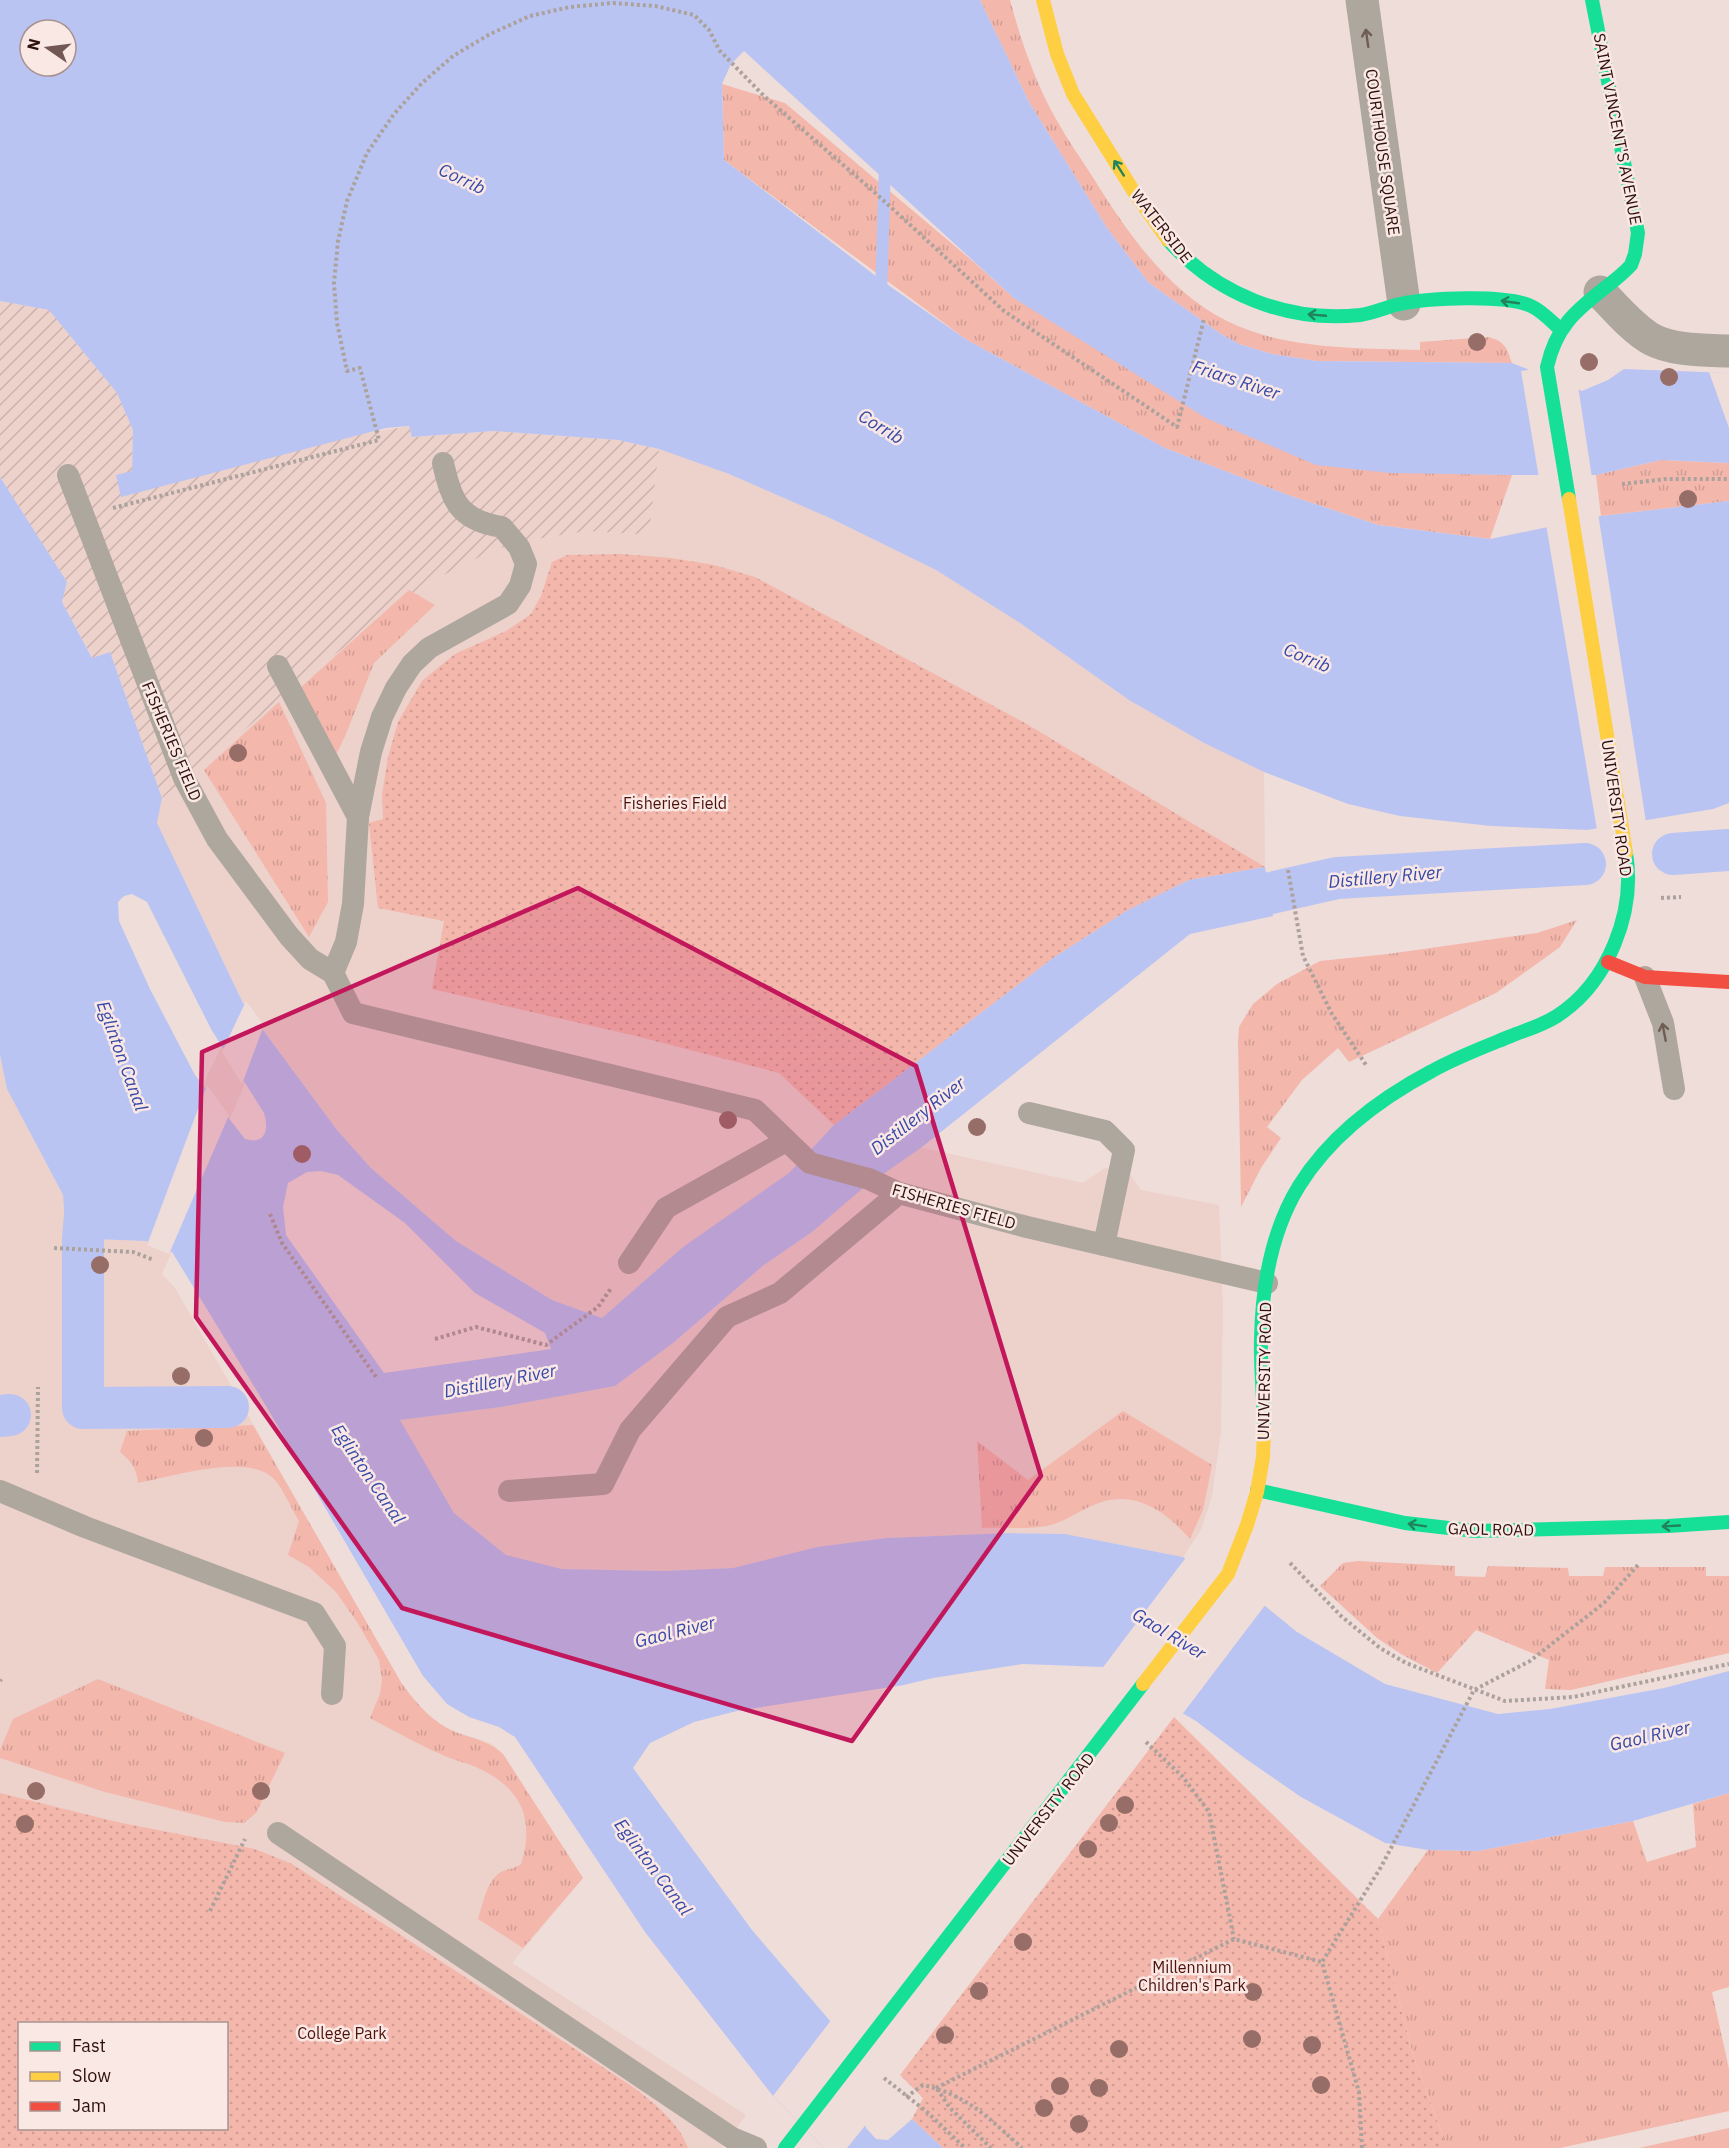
<svg xmlns="http://www.w3.org/2000/svg" width="1729" height="2148" font-family="'IBM Plex Sans',sans-serif">
<style>
.built{fill:#edd1cb;fill-rule:evenodd}
.industrial{fill:url(#industrial-furrows)}
.grass{fill:url(#grass-tufts)}
.park{fill:url(#park-dots);fill-rule:evenodd}
.water{fill:#bac4f2;fill-rule:evenodd}
.pier{fill:#efddd9}
.lines{fill:none;stroke-linecap:round;stroke-linejoin:round}
.stream{stroke:#bac4f2;stroke-width:12}
.canal{stroke:#bac4f2;stroke-width:42}
.path{stroke:#aca29d;stroke-width:4;stroke-dasharray:3 3;stroke-linecap:butt}
.lane{stroke:#aea79e;stroke-width:22}
.street{stroke:#aea79e;stroke-width:33}
.fast{stroke:#16e098;stroke-width:14}
.slow{stroke:#ffcf43;stroke-width:14}
.jam{stroke:#f24e42;stroke-width:14}
.tree{fill:#976d68}
.oneway{stroke:#6e5c55}
.oneway2{stroke:#218359}
.marked{fill:#c2185b;fill-opacity:0.2;stroke:#c2185b;stroke-width:4.5;stroke-linejoin:round}
.labels{text-anchor:middle;stroke-width:5;stroke-linejoin:round;paint-order:stroke}
.street-label{font-size:16px;fill:#2e110c;stroke:#fae8e5}
.park-label{font-size:16px;fill:#4f120b;stroke:#fae8e5}
.water-label{font-size:18px;font-style:italic;fill:#3649a8;stroke:#fae8e5}
</style>
<defs>
<pattern id="industrial-furrows" width="10" height="10" patternUnits="userSpaceOnUse" patternTransform="scale(1.5)"><rect width="10" height="10" fill="#edd1cb"/><path d="M-1 1l2-2M0 10L10 0M9 11l2-2" fill="none" stroke="#ccb2ad"/></pattern>
<pattern id="grass-tufts" width="24" height="20" patternUnits="userSpaceOnUse" patternTransform="scale(1.5)"><rect width="24" height="20" fill="#f3b7ac"/><path d="M3 7l-1-3M5 7V3M7 7l1-3M15 17l-1-3M17 17v-4M19 17l1-3" fill="none" stroke="#d19c93"/></pattern>
<pattern id="park-dots" width="8" height="8" patternUnits="userSpaceOnUse" patternTransform="scale(1.5)"><rect width="8" height="8" fill="#f3b7ac"/><path d="M2 2h.1M6 6h.1" fill="none" stroke="#d19c93" stroke-width="1.8" stroke-linecap="round"/></pattern>
</defs>
<rect width="100%" height="100%" fill="#efddd9"/>
<path class="built" d="M659 449 729 474 832 519 936 570 1020 623 1129 700 1204 743 1264 772 1265 867 1189 880 850 1132 1083 1183 1105 1168 1130 1174 1141 1190 1219 1205 1223 1307 1221 1432 1212 1496 1201 1530 1183 1557 1065 1534 1008 1533 886 1538 817 1547 733 1568 663 1571 562 1569 506 1556 454 1513 399 1420 501 1407 615 1386 673 1343 764 1265 812 1232 683 1247 602 1318 552 1300 456 1241 371 1168 337 1130 265 1032 241 1093 162 1274 175 1288 402 1684 419 1707 437 1723 454 1731 492 1744 503 1754 583 1878 512 1963 746 2115 722 2148H0V1055L7 1089 63 1195 66 1238 146 1241 207 1076 243 1003 157 823 162 798 333 656 422 586 493 550 530 540 587 531 649 535ZM20 2024H226V2128H20Z"/>
<polygon class="industrial" points="0,301 49,310 117,393 133,430 132,471 410,426 413,437 494,431 618,440 659,449 649,535 587,531 530,540 493,550 422,586 333,656 162,798 110,652 93,659 62,602 67,582 0,477"/>
<g class="grass">
<path d="M980 0H1010C1021 41 1035 82 1056 119 1067 139 1080 157 1092 176 1127 232 1167 291 1227 321 1285 350 1357 348 1420 350V342L1488 337C1505 341 1507 348 1512 363L1316 361 1272 354 1239 344 1221 334 1149 283 1107 228 1029 102Z"/>
<polygon points="722,84 785,103 975,263 1015,299 1453,473 1512,475 1490,539 1378,525 1288,495 1165,448 967,340 724,160"/>
<polygon points="1661,460 1729,463 1729,501 1601,516 1596,475"/>
<polygon points="409,590 435,605 374,663 346,734 335,757 300,688"/>
<polygon points="279,702 326,803 328,902 309,937 204,770"/>
<polygon points="1577,920 1560,947 1496,993 1349,1062 1338,1048 1302,1080 1267,1127 1281,1138 1261,1168 1241,1207 1238,1040 1239,1027 1253,1004 1277,984 1320,961 1388,954 1537,933"/>
<path d="M1123 1411 1212 1465 1203 1510 1190 1539C1167 1513 1138 1491 1102 1502 1084 1507 1069 1520 1051 1525 1031 1530 1002 1527 982 1528L977 1441 1028 1480Z"/>
<path d="M253 1425 402 1684C417 1704 432 1722 455 1732 474 1739 487 1740 503 1754L583 1878 523 1948 478 1919C483 1904 487 1878 503 1871 510 1868 512 1870 521 1864 535 1820 522 1789 480 1769 469 1763 456 1761 445 1756 419 1745 395 1731 370 1718L380 1694 382 1680 379 1660 357 1622 336 1592 309 1567 288 1555 299 1521C293 1511 281 1485 273 1478 246 1453 171 1477 138 1483 137 1469 131 1461 120 1452L127 1431Z"/>
<polygon points="1358,1561 1455,1566 1455,1576 1485,1577 1488,1566 1568,1568 1569,1576 1603,1576 1605,1567 1706,1567 1706,1576 1729,1576 1729,1653 1571,1690 1545,1689 1549,1660 1476,1630 1437,1673 1401,1654 1377,1638 1320,1586 1343,1563"/>
<polygon points="98,1679 285,1753 256,1813 244,1823 225,1822 105,1792 0,1758 0,1750 13,1719"/>
<polygon points="1729,1793 1729,1987 1712,1992 1729,2069 1729,2111 1560,2148 1447,2148 1413,2055 1378,1919 1428,1850 1478,1851 1633,1821 1647,1862 1696,1847 1693,1804"/>
<polygon points="1729,2128 1729,2148 1639,2148"/>
</g>
<g class="park">
<polygon points="622,554 671,558 714,565 755,577 1025,723 1265,867 1189,880 1128,910 1053,958 834,1125 779,1073 636,1036 432,989 444,921 378,908 369,823 383,819 382,795 388,757 398,722 422,681 455,654 506,631 531,614 541,596 552,562 567,555"/>
<polygon points="1174,1717 1378,1919 1413,2055 1447,2148 943,2148 912,2119 923,2098 900,2075"/>
<path d="M0 1793 117 1822 255 1849 292 1864 630 2085C653 2102 678 2121 688 2148H0ZM20 2024H226V2128H20Z"/>
</g>
<g class="water">
<path d="M0 0H980L1029 102 1107 228 1149 283 1221 334 1239 344 1272 354 1316 361 1512 363 1582 391 1608 380 1624 369 1729 373V463L1661 460 1596 475H1512L1390 473 1316 465 1206 418 1015 299 744 51 731 64 722 84 724 160 881 280 967 340 1165 448 1288 495 1378 525 1490 539 1601 516 1729 501V803L1713 809 1587 830 1491 826 1400 816 1348 804 1264 772 1204 743 1129 700 1020 623 936 570 832 519 729 474 659 449 618 440 494 431 412 437 409 426 386 428 121 497 116 475 132 471 133 430 117 393 49 310 0 301ZM30 30H66V66H30Z"/>
<path d="M0 477 67 582 62 602 92 658 110 652 162 798 157 823 243 1003 337 1130 371 1168 456 1241 552 1300 602 1318 683 1247 789 1173 834 1125 1053 958 1128 910 1189 880 1265 867 1273 916 1190 934 922 1147 862 1189 812 1232 764 1265 673 1343 615 1386 501 1407 400 1420 454 1513 506 1555 562 1569 663 1571 733 1568 817 1547 886 1538 1008 1533 1065 1534 1183 1557 1265 1606 1297 1632 1385 1684 1498 1714 1550 1709 1664 1688 1729 1671V1793L1633 1821 1478 1851 1428 1850 1385 1843 1301 1797 1246 1759 1196 1721 1103 1667 1023 1664 933 1678 904 1685 737 1711 694 1722 650 1743 633 1768 752 1930 831 2022 866 2128 876 2139 888 2140 912 2119 943 2148H824L773 2096 645 1932 515 1737 499 1727 469 1717 447 1704 423 1676 266 1406 172 1252 146 1241 66 1238 63 1195 7 1089 0 1055ZM132 894 147 902 211 1029 264 1113C269 1129 266 1145 245 1139L195 1075 150 989 119 921 118 902 124 896ZM321 1171 338 1175 405 1223 475 1293 545 1333 551 1349 384 1373 286 1235 283 1207 288 1183 307 1172Z"/>
</g>
<g class="pier">
<polygon points="1535,369 1578,386 1592,478 1539,478 1521,371"/>
<polygon points="1709,372 1729,373 1729,428"/>
<polygon points="1598,513 1646,822 1597,830 1546,524"/>
<polygon points="246,1001 264,1025 242,1084 222,1052"/>
<polygon points="207,1085 229,1115 169,1254 147,1245"/>
<polygon points="1187,1556 1266,1604 1181,1716 1101,1670"/>
<polygon points="832,2019 868,2122 847,2148 824,2148 773,2096"/>
</g>
<g class="lines">
<polyline class="stream" points="881,297 885,165"/>
<g class="canal">
<polyline points="1673,854 1729,850"/>
<polyline points="1213,906 1337,878 1585,864"/>
<polyline points="88,1182 83,1238 83,1408 228,1407"/>
<polyline points="0,1416 10,1415"/>
</g>
<g class="path">
<polyline points="1622,484 1667,479 1729,479"/>
<polyline points="113,508 379,440 360,368 347,371 337,323 334,283 338,241 347,201 367,153 394,114 422,83 453,56 490,34 530,16 570,7 613,3 655,6 694,15 709,30 720,51 764,96 872,190 1004,311 1177,427 1204,319"/>
<polyline points="1288,870 1303,956 1332,1014 1366,1065"/>
<polyline points="1661,898 1681,897"/>
<polyline points="270,1214 282,1243 376,1377"/>
<polyline points="54,1248 133,1252 154,1260"/>
<polyline points="435,1339 476,1327 546,1345 598,1307 612,1287"/>
<polyline points="37,1473 38,1387"/>
<polyline points="1290,1563 1341,1616 1380,1648 1406,1663 1505,1701 1573,1697 1729,1664"/>
<polyline points="0,1681 1,1679"/>
<polyline points="1146,1742 1183,1777 1209,1812 1234,1939"/>
<polyline points="210,1911 245,1839"/>
<polyline points="884,2078 927,2112 965,2148"/>
<polyline points="936,2088 1234,1939 1322,1962"/>
<polyline points="937,2089 950,2108 991,2148"/>
<path d="M906 2097 923 2085C967 2095 990 2119 1022 2148"/>
<polyline points="1362,2148 1359,2092 1322,1962 1381,1867 1474,1690 1530,1661 1604,1603 1638,1565"/>
</g>
<g class="lane">
<polyline points="68,475 184,778 217,839 289,936 310,959 333,973 353,1013 755,1110 810,1163 869,1179 899,1193 1027,1227 1267,1283"/>
<polyline points="278,666 358,817"/>
<path d="M333 973 346 942 353 904 358 817 371 752 382 717 396 688 412 664 429 648 508 604 520 586 526 564 519 547 502 527C459 520 452 502 443 463"/>
<polyline points="1645,977 1663,1023 1674,1089"/>
<polyline points="1029,1113 1105,1131 1124,1150 1104,1245"/>
<polyline points="629,1263 666,1208 786,1141"/>
<polyline points="0,1491 85,1527 314,1613 335,1646 332,1694"/>
<polyline points="509,1491 603,1484 630,1430 727,1317 780,1293 899,1193"/>
<polyline points="278,1833 732,2138 756,2148"/>
</g>
<g class="street">
<polyline points="1362,0 1404,304"/>
<path d="M1600 292C1616 308 1632 328 1651 339 1673 351 1705 350 1729 351"/>
</g>
<g class="fast">
<path d="M1168 240C1216 294 1287 323 1360 315 1374 313 1386 307 1400 304 1429 298 1505 294 1531 306 1542 311 1551 321 1560 329"/>
<path d="M1569 499 1547 367C1556 327 1575 311 1606 287 1615 280 1624 273 1631 265L1635 254 1638 233 1592 0"/>
<path d="M1264 1430C1264 1399 1260 1369 1261 1339 1262 1287 1272 1230 1299 1186 1330 1136 1381 1098 1432 1071 1457 1057 1484 1047 1511 1036 1526 1030 1543 1025 1557 1016 1608 983 1636 912 1626 853"/>
<polyline points="1257,1490 1405,1523 1475,1531 1668,1526 1729,1522"/>
<polyline points="785,2148 1143,1684"/>
</g>
<g class="slow">
<polyline points="1043,0 1057,54 1073,94 1134,192 1168,240"/>
<polyline points="1569,499 1626,853"/>
<polyline points="1143,1684 1228,1574 1247,1525 1257,1492 1263,1457 1264,1430"/>
</g>
<polyline class="jam" points="1608,962 1645,977 1729,982"/>
</g>
<g class="tree">
<circle cx="1477" cy="342" r="9"/>
<circle cx="1589" cy="362" r="9"/>
<circle cx="1669" cy="377" r="9"/>
<circle cx="1688" cy="499" r="9"/>
<circle cx="238" cy="753" r="9"/>
<circle cx="728" cy="1120" r="9"/>
<circle cx="977" cy="1127" r="9"/>
<circle cx="302" cy="1154" r="9"/>
<circle cx="100" cy="1265" r="9"/>
<circle cx="181" cy="1376" r="9"/>
<circle cx="204" cy="1438" r="9"/>
<circle cx="36" cy="1791" r="9"/>
<circle cx="261" cy="1791" r="9"/>
<circle cx="1125" cy="1805" r="9"/>
<circle cx="1109" cy="1823" r="9"/>
<circle cx="25" cy="1824" r="9"/>
<circle cx="1088" cy="1849" r="9"/>
<circle cx="1023" cy="1942" r="9"/>
<circle cx="979" cy="1991" r="9"/>
<circle cx="1253" cy="1992" r="9"/>
<circle cx="945" cy="2035" r="9"/>
<circle cx="1252" cy="2039" r="9"/>
<circle cx="1312" cy="2045" r="9"/>
<circle cx="1119" cy="2049" r="9"/>
<circle cx="1321" cy="2085" r="9"/>
<circle cx="1060" cy="2086" r="9"/>
<circle cx="1099" cy="2088" r="9"/>
<circle cx="1044" cy="2108" r="9"/>
<circle cx="1079" cy="2124" r="9"/>
</g>
<defs><path id="oneway-shaft" d="M-6 0H5M1.5-3L5.5 0L1.5 3" fill="none" stroke-width="1.6" stroke-linecap="round" stroke-linejoin="round" transform="scale(1.5)"/></defs>
<g class="oneway">
<use href="#oneway-shaft" transform="translate(1367 38) rotate(-98)"/>
<use href="#oneway-shaft" transform="translate(1664 1032) rotate(-101)"/>
</g>
<g class="oneway2">
<use href="#oneway-shaft" transform="translate(1119 168) rotate(-123)"/>
<use href="#oneway-shaft" transform="translate(1510 302) rotate(-172)"/>
<use href="#oneway-shaft" transform="translate(1317 315) rotate(-175)"/>
<use href="#oneway-shaft" transform="translate(1417 1525) rotate(-171)"/>
<use href="#oneway-shaft" transform="translate(1671 1526) rotate(177)"/>
</g>
<path class="marked" d="M578 888 916 1066 1041 1476 852 1741 402 1608 196 1317 202 1052Z"/>
<g class="labels">
<g class="street-label">
<text transform="translate(1618 129) rotate(79)" y="6">SAINT VINCENT'S AVENUE</text>
<text transform="translate(1383 152) rotate(82)" y="6">COURTHOUSE SQUARE</text>
<text transform="translate(1162 226) rotate(52)" y="6">WATERSIDE</text>
<text transform="translate(172 741) rotate(67)" y="6">FISHERIES FIELD</text>
<text transform="translate(1617 808) rotate(82)" y="6">UNIVERSITY ROAD</text>
<text transform="translate(954 1206) rotate(16)" y="6">FISHERIES FIELD</text>
<text transform="translate(1264 1371) rotate(-89)" y="6">UNIVERSITY ROAD</text>
<text transform="translate(1491 1529) rotate(1)" y="6">GAOL ROAD</text>
<text transform="translate(1048 1809) rotate(-52)" y="6">UNIVERSITY ROAD</text>
</g>
<g class="park-label">
<text x="675" y="809">Fisheries Field</text>
<text x="1192" y="1973">Millennium<tspan x="1192" dy="18">Children's Park</tspan></text>
<text x="342" y="2039">College Park</text>
</g>
<g class="water-label">
<text transform="translate(462 179) rotate(25)" y="6">Corrib</text>
<text transform="translate(1236 380) rotate(18)" y="6">Friars River</text>
<text transform="translate(881 427) rotate(31)" y="6">Corrib</text>
<text transform="translate(1307 658) rotate(23)" y="6">Corrib</text>
<text transform="translate(1385 877) rotate(-5)" y="6">Distillery River</text>
<text transform="translate(122 1056) rotate(70)" y="6">Eglinton Canal</text>
<text transform="translate(918 1116) rotate(-38)" y="6">Distillery River</text>
<text transform="translate(500 1381) rotate(-11)" y="6">Distillery River</text>
<text transform="translate(368 1474) rotate(56)" y="6">Eglinton Canal</text>
<text transform="translate(675 1632) rotate(-14)" y="6">Gaol River</text>
<text transform="translate(1169 1634) rotate(31)" y="6">Gaol River</text>
<text transform="translate(1650 1736) rotate(-13)" y="6">Gaol River</text>
<text transform="translate(653 1867) rotate(53)" y="6">Eglinton Canal</text>
</g>
</g>
<rect x="18" y="2022" width="210" height="108" fill="#fae8e5" stroke="#a8928e" stroke-width="1.5"/>
<rect x="30" y="2042" width="30" height="9" fill="#16e098" stroke="#a8928e" stroke-width="1.5"/>
<text x="72" y="2052" font-size="18" fill="#2e110c">Fast</text>
<rect x="30" y="2072" width="30" height="9" fill="#ffcf43" stroke="#a8928e" stroke-width="1.5"/>
<text x="72" y="2082" font-size="18" fill="#2e110c">Slow</text>
<rect x="30" y="2102" width="30" height="9" fill="#f24e42" stroke="#a8928e" stroke-width="1.5"/>
<text x="72" y="2112" font-size="18" fill="#2e110c">Jam</text>
<g transform="translate(48 48) rotate(284)"><circle r="28" fill="#fae8e5" stroke="#a8928e" stroke-width="1.5"/>
<path d="M0-4.5L10 22L0 15L-10 22Z" fill="#725854"/>
<text y="-9" font-size="16" font-weight="bold" text-anchor="middle" fill="#2e110c">N</text>
</g>
</svg>
